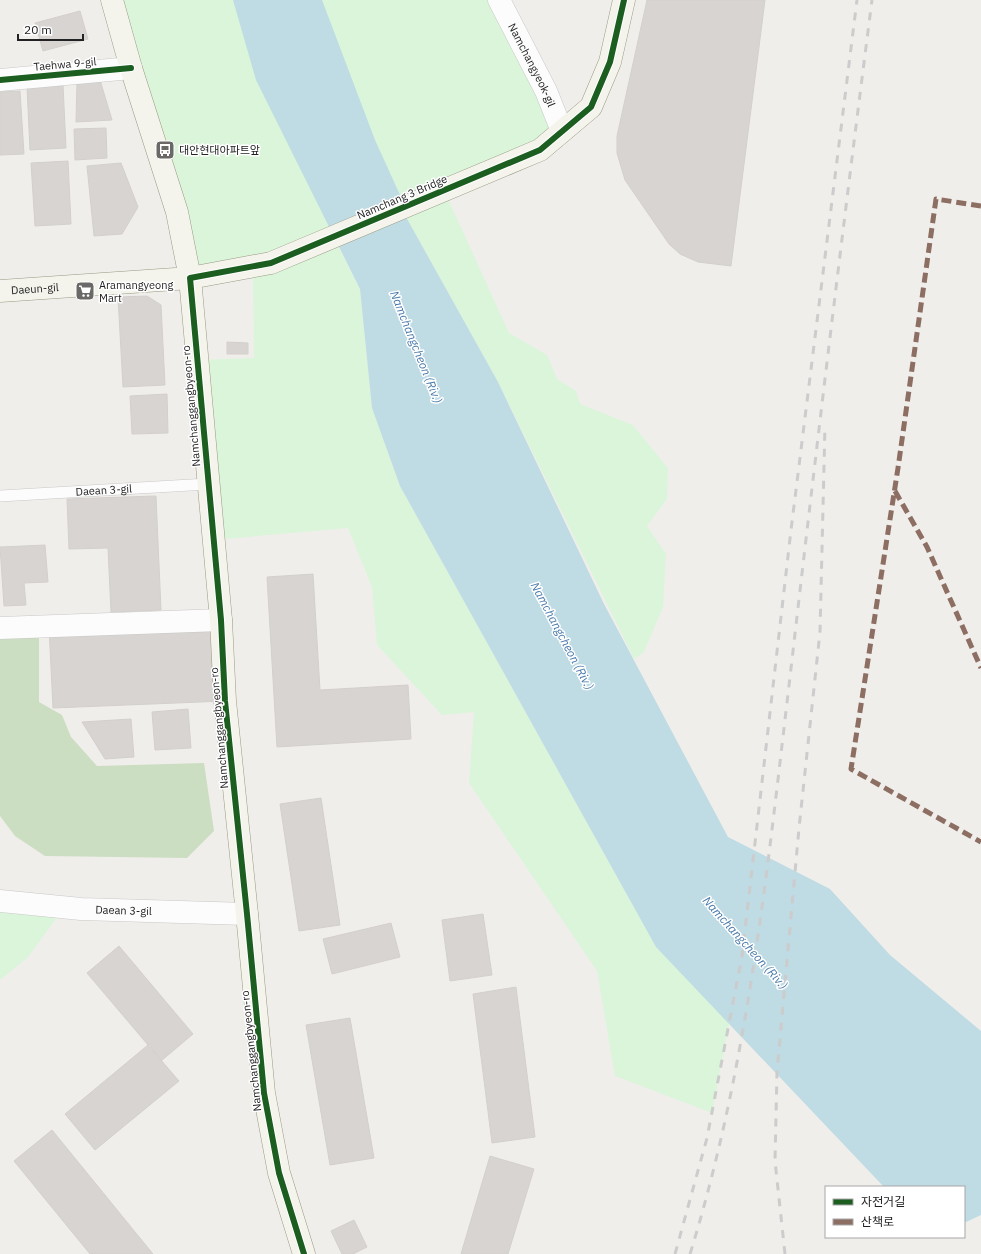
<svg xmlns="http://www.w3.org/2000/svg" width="981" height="1254" font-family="'IBM Plex Sans','Noto Sans KR',sans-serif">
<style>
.forest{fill:#cbdec1}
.park{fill:#daf5da}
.water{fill:#bfdbe3}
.building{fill:#d7d4d2;stroke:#d3d0cc}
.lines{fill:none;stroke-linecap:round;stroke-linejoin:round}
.lane-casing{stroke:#c9c8c7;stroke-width:12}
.street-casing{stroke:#c9c8c7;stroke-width:23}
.secondary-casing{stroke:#999a82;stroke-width:23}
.lane{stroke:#fdfcfc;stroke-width:11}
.street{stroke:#fdfcfc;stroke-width:22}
.secondary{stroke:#f4f4ed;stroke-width:22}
.rail{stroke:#ccc;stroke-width:3;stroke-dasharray:8 8;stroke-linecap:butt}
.quiet{stroke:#8d6e63;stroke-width:5;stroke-dasharray:10 5;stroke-linecap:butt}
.cycleway-casing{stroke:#fff;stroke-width:8}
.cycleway{stroke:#1b5e20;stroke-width:6}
.labels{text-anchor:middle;stroke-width:3;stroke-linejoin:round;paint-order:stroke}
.street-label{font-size:11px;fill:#222;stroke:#fff}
.poi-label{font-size:11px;fill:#222;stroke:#fff;text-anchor:start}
.water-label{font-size:12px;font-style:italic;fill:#4a7aab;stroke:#fff}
</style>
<rect width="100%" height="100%" fill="#f0eeeb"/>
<polygon class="forest" points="39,634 39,702 62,715 71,737 97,766 204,763 214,831 187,858 45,856 15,836 0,816 0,635"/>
<g class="park">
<polygon points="112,0 499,0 562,131 444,190 509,333 547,355 557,379 576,391 580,404 633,425 668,468 667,499 647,526 666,554 663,607 644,652 634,659 498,382 401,208 337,244 360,289 372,408 400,486 656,947 730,1018 712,1113 615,1076 597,971 469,783 474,712 442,715 377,645 372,587 348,528 213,540 197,360 254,358 253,266 190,278"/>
<polygon points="0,901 64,908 28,957 0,980"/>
</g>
<polygon class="water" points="233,0 322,0 375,140 400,195 401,208 498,382 604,604 728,837 830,889 890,955 981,1031 981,1215 964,1223 964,1187 884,1187 656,947 400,486 372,408 360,289 256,80"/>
<g class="building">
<polygon points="647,0 765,0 731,266 698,262 680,254 669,244 625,180 617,153 617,136"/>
<polygon points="80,11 88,39 43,51 35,23"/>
<polygon points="100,80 112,120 76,122 77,82"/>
<polygon points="63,85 66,148 30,150 27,87"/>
<polygon points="20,91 24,154 0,155 0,92"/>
<polygon points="106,128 107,158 75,160 74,129"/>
<polygon points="68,161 71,224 35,226 31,163"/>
<polygon points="121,163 138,207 122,234 94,236 87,166"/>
<polygon points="147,296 161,305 165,385 123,387 118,297"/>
<polygon points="227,342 248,343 248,354 227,354"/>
<polygon points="167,394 168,433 132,434 130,396"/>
<polygon points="156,496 161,610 111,612 108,548 69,549 67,499"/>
<polygon points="45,545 48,582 24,583 26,605 4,606 0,547"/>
<polygon points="313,574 320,690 408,685 411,739 277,747 267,577"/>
<polygon points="221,620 225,701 53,708 49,627"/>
<polygon points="188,709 191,748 155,750 152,712"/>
<polygon points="131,719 134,757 105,759 82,722"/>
<polygon points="321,798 340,925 299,931 280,804"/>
<polygon points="483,914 492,975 450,981 442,920"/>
<polygon points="391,923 400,957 332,974 323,939"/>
<polygon points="119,946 193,1034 161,1061 149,1044 148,1045 87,973"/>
<polygon points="516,987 535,1137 492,1143 473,994"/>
<polygon points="350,1018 374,1158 330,1165 306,1025"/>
<polygon points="148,1045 179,1081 95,1150 65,1114"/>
<polygon points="52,1130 153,1254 90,1254 14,1161"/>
<polygon points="490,1156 534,1169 508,1254 461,1254"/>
<polygon points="354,1220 367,1247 353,1254 342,1254 331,1231"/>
</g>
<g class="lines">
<defs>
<g id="lane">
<path id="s1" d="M0 496 208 484"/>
</g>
<g id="street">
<path id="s2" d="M499 0 546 91 562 131"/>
<polyline points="0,80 131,68"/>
<polyline points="0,628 221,620"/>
<path id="s3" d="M0 901 81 909 247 914"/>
</g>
<g id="secondary">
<path id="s4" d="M0 291 190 278 177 212 131 68 112 0"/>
<polyline points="304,1254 279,1173 264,1093 247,914 225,701 221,620 190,278 271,263 540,150 591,107 610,62 624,0"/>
</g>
</defs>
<use href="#lane" class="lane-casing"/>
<use href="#street" class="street-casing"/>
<use href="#secondary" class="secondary-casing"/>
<use href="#lane" class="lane"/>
<use href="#street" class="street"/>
<use href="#secondary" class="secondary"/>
<g class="rail">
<polyline points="675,1254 707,1138 742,956 791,530 857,0"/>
<path d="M690 1254C748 1067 767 871 790 677 816 451 843 226 872 0"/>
<polyline points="785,1254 775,1161 777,1072 799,828 820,632 825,425"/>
</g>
<g class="quiet">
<polyline points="981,206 936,199 898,468 851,769 981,842"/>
<polyline points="895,491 927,547 981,668"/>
</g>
<defs>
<g id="cycleway">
<polyline points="0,80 131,68"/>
<polyline points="304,1254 279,1173 264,1093 247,914 225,701 221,620 190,278 271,263 540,150 591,107 610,62 624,0"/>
</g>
</defs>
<use href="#cycleway" class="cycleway-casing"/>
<use href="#cycleway" class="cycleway"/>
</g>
<defs>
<symbol id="bus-square" viewBox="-11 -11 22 22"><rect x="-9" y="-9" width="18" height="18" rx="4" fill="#6a6968" stroke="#fff"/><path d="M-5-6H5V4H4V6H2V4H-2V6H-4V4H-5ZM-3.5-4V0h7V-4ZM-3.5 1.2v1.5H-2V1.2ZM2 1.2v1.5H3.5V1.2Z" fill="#fff"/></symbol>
<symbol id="supermarket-square" viewBox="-11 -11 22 22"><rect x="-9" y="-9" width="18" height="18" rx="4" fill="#6a6968" stroke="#fff"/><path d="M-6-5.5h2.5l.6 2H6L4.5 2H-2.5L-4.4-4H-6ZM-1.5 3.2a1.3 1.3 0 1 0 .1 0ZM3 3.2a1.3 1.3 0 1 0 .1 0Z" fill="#fff"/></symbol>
</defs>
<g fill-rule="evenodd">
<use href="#bus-square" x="154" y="139" width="22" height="22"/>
<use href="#supermarket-square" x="74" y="280" width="22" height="22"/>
</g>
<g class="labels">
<g class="street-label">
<text transform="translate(65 64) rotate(-5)" y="4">Taehwa 9-gil</text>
<text dy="4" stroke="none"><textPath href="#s2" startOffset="73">Namchangyeok-gil</textPath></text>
<text transform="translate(402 197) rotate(-23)" y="4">Namchang 3 Bridge</text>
<text dy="4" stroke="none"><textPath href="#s4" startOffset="35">Daeun-gil</textPath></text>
<text transform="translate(191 406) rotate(-95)" y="4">Namchanggangbyeon-ro</text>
<text dy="4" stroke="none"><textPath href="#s1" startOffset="104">Daean 3-gil</textPath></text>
<text transform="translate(219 728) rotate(-95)" y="4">Namchanggangbyeon-ro</text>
<text dy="4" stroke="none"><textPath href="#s3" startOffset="124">Daean 3-gil</textPath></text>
<text transform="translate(251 1051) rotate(-96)" y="4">Namchanggangbyeon-ro</text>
</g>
<g class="poi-label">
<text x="179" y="154">대안현대아파트앞</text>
<text x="99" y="289">Aramangyeong<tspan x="99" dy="13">Mart</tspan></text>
</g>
<g class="water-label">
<text transform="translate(416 347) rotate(68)" y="4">Namchangcheon (Riv.)</text>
<text transform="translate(562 636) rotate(62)" y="4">Namchangcheon (Riv.)</text>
<text transform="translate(745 943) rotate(48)" y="4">Namchangcheon (Riv.)</text>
</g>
</g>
<rect x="825" y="1186" width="140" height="52" fill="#ffffff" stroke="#a7a7a7"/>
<rect x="833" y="1199" width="20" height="6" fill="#1b5e20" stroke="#a7a7a7"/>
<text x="861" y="1206" font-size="12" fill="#222222">자전거길</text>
<rect x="833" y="1219" width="20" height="6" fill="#8d6e63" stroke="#a7a7a7"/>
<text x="861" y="1226" font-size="12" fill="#222222">산책로</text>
<path d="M18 34v6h65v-6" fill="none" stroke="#222222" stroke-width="2"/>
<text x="24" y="34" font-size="12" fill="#222222" stroke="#ffffff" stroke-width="3" paint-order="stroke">20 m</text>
</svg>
